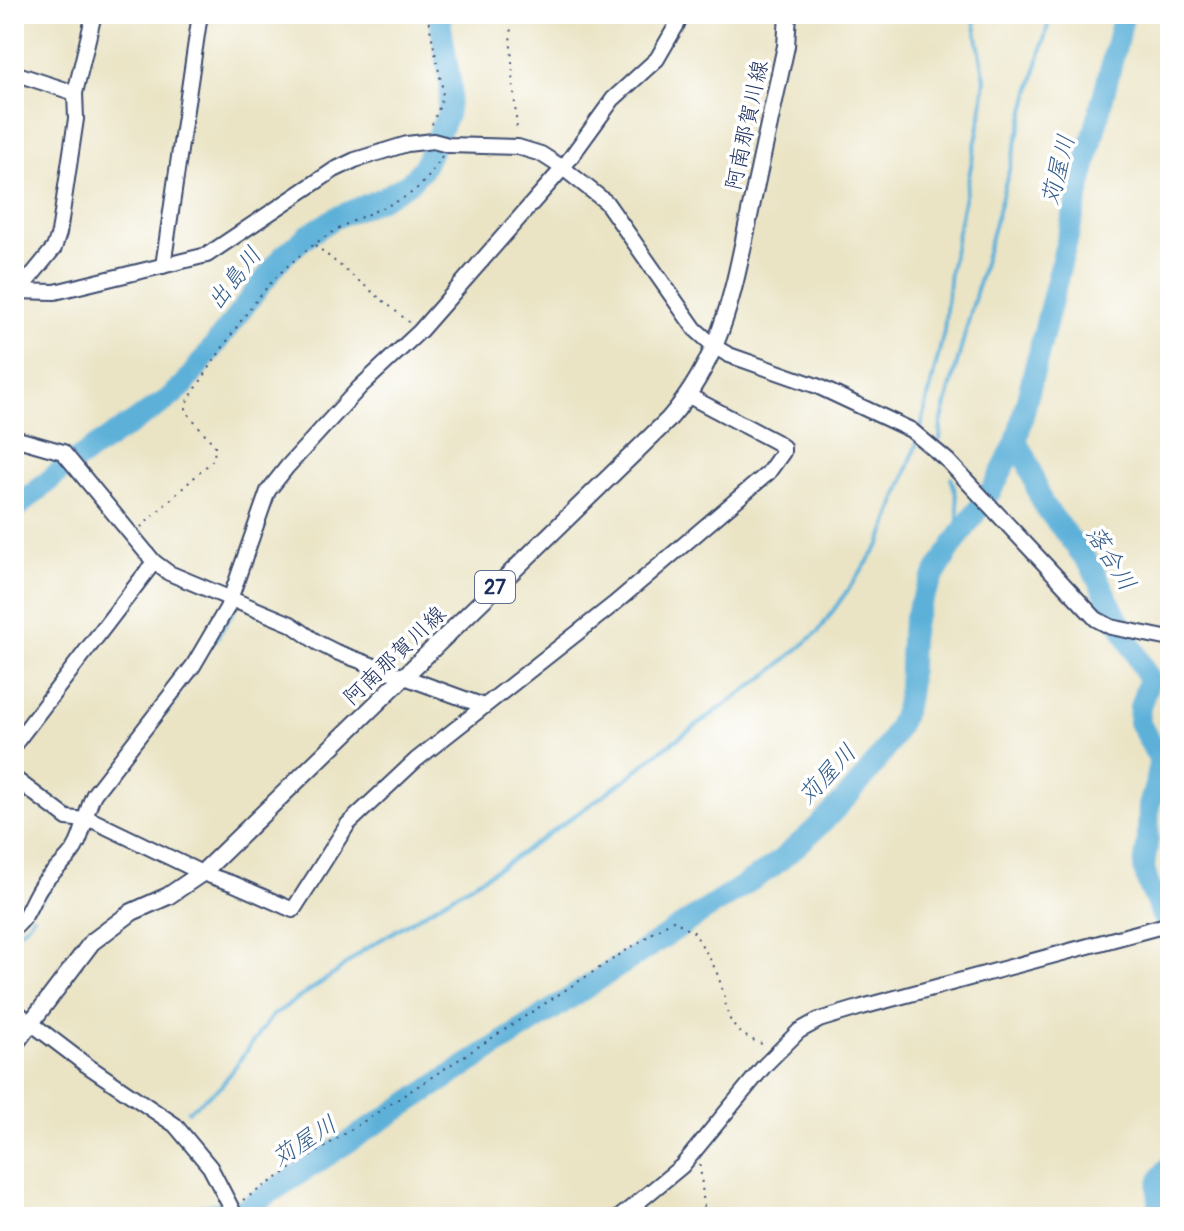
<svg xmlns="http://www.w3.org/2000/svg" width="1184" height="1231" font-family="Pangolin,'Klee One',sans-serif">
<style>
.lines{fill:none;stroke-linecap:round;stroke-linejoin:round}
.stream{stroke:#5db1d9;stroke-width:4}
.river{stroke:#5db1d9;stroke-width:22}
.minor-casing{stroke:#3a4a6d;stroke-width:18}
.major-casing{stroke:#3a4a6d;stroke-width:20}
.path{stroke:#3a4a6d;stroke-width:2;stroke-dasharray:2 6;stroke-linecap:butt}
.minor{stroke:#fff;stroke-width:14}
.major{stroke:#fff;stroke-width:16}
.labels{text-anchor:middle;stroke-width:7;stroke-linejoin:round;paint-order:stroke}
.shield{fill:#fff;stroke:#5f6d8e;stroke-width:2}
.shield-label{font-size:20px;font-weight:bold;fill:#1b2f5e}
.street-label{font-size:22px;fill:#1b2f5e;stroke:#fff}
.water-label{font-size:24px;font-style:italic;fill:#325c89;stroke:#fff}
</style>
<rect width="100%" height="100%" fill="#fff"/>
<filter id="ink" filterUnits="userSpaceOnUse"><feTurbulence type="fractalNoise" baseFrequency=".0125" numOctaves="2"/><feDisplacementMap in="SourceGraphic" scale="16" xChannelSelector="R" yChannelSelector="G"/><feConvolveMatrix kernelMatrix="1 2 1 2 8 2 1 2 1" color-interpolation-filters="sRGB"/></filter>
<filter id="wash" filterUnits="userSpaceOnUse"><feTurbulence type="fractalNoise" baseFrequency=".006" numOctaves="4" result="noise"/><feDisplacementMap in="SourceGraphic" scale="32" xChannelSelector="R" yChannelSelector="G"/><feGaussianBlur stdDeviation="1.8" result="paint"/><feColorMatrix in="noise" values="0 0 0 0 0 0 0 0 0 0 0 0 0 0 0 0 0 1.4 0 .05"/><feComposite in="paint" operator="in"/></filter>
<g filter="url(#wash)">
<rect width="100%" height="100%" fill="#eae4c5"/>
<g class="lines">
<g class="stream">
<polyline points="920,432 944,331 950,271 981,116 985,79 973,14"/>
<polyline points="940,440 941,423 1051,14"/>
<path d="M951 478C959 501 960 516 955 540"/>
<polyline points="215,641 234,610 247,570"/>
<polyline points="165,714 177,698"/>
<polyline points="40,900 59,876"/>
<polyline points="14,935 28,924 33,916"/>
<polyline points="188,1111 221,1086 272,1016 337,972 362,951 510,861 625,780 656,754 770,673 818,632 881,543 918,440"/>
</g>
<g class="river">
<polyline points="1016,443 1025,455 1042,503 1091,566 1149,680 1140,707 1139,722 1159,759 1158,775 1149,806 1148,839 1144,867 1148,883 1170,934"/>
<polyline points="14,510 64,468 167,400 184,385 282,257 308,235 335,218 383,198 410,182 423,168 447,115 451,88 439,14"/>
<path d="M189 1217 245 1209 772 867C816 831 888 764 905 709 915 675 904 642 919 606 937 564 964 530 990 492 1000 477 1007 459 1016 443L1124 14"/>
<path d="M1159 1217C1162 1193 1150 1188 1170 1166"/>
</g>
</g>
</g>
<g filter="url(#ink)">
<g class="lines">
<defs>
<g id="minor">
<polyline points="14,73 75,93"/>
<polyline points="163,266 200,14"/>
<polyline points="14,291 55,292 207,255 334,170 355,160 407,144 433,141 448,145 518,147 541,154 563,168 606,202 695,329 715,347 729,355 817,386 911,430 948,461 1096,619 1111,627 1170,639"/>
<polyline points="14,297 54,248 59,233 76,119 75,93 94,14"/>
<polyline points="14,438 63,452 154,562 169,573 291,624 318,643 336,652 484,706"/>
<polyline points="14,745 154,562"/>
<polyline points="14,778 67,818 94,821 202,873 234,884 293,910 348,824 416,760 614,604 768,473 783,452 783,447 776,442 689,396"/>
<path d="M14 928C28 918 31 900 41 886 51 872 67 862 75 848 85 832 85 811 94 794L193 666 227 608 268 491 287 467 360 387 420 331 563 168 613 99 657 59 683 14"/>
<polyline points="14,1010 85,1064 175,1125 210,1167 236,1217"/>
<polyline points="620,1217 682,1166 765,1065 799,1031 819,1020 862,1007 1170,924"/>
</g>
<path id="major" d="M14 1045 92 942 132 912 168 896 202 873 668 420C724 356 734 287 751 207 763 154 774 100 786 46L788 14"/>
</defs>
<use href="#minor" class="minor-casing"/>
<use href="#major" class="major-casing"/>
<g class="path">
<polyline points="427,14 443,91 441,103 430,129"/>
<polyline points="515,14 510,33 517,132"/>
<polyline points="315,245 409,322"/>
<path d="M141 527 214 459 215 446 186 411V403C216 360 251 298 289 265 309 247 331 231 355 220 396 200 418 200 442 156"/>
<polyline points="700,1165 705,1217"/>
<path d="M243 1200 673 920C681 923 684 930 694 932 701 945 710 957 716 971 733 1011 716 1027 767 1046"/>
</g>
<use href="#minor" class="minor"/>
<use href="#major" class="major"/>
</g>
</g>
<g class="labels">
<rect class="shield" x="475" y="571" width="40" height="32" rx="6"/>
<g class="shield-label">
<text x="495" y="594">27</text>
</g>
<g class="street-label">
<text transform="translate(746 125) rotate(-78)" y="8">阿南那賀川線</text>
<text transform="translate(394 655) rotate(-44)" y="8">阿南那賀川線</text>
</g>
<g class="water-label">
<text transform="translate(1058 170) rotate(-76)" y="8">苅屋川</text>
<text transform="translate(234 278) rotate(-52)" y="8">出島川</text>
<text transform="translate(1111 558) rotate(58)" y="8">落合川</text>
<text transform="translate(827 774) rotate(-47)" y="8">苅屋川</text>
<text transform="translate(304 1141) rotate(-33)" y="8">苅屋川</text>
</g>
</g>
<rect width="1184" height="1231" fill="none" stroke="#fff" stroke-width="48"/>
</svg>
